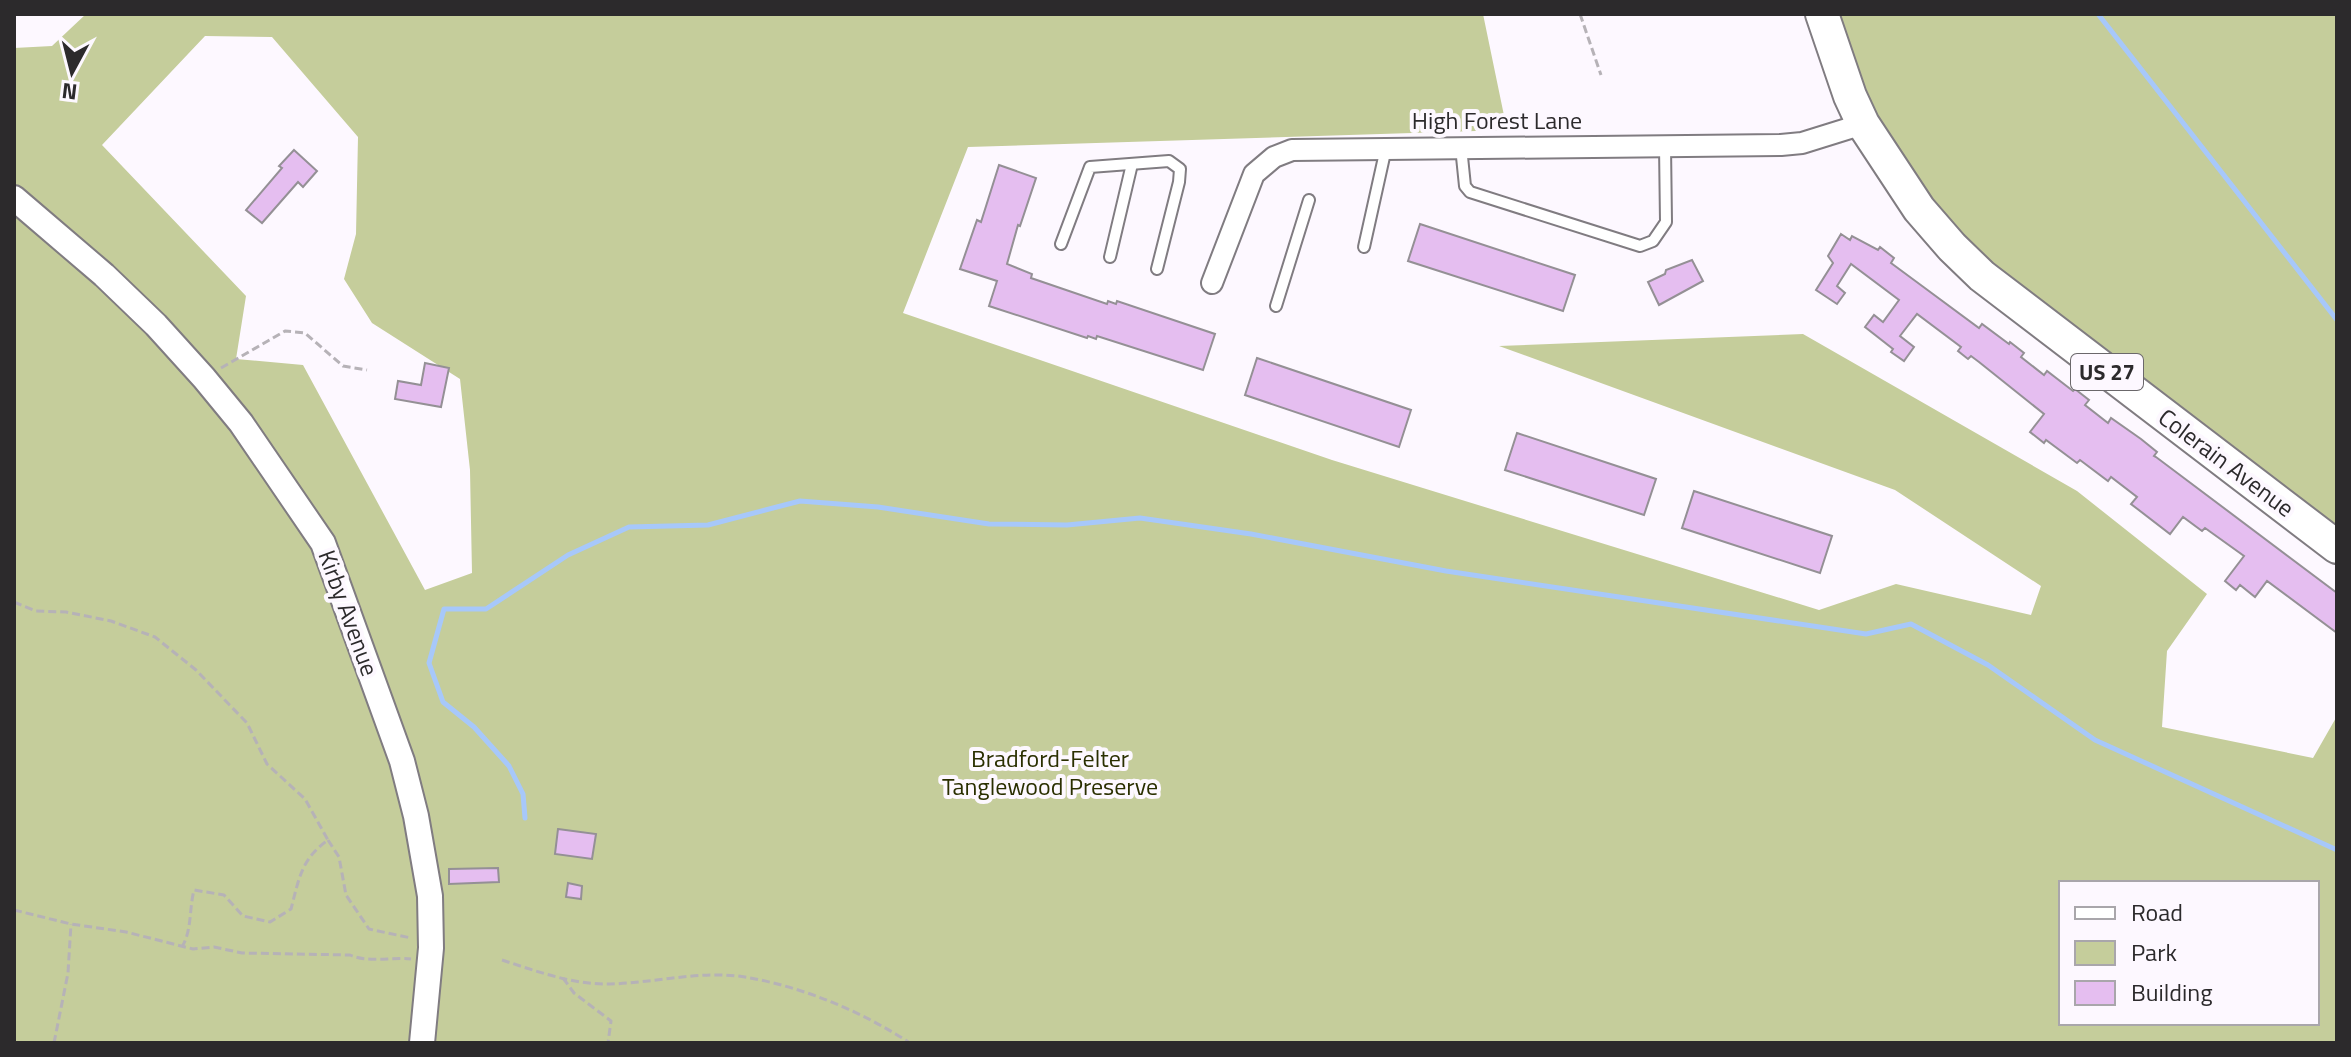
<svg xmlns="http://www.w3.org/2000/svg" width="2351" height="1057" font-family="'Titillium Web',sans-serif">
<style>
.green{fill:#c5cd9b;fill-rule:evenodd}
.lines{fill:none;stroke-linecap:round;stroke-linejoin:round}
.stream{stroke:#a7c8fa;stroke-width:5}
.building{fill:#e5bef0;stroke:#949095;stroke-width:2}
.service-casing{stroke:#807c81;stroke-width:14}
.minor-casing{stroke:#807c81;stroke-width:24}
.tertiary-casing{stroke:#807c81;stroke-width:28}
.primary-casing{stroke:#807c81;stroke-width:36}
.path{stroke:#b6b2b7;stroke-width:3;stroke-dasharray:8 4;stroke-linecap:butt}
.service{stroke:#fff;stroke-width:10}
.minor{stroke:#fff;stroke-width:20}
.tertiary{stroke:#fff;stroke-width:24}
.primary{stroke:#fff;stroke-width:32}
.labels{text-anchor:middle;stroke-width:8;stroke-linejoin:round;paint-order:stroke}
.shield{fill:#fdf8ff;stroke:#6b686b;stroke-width:2}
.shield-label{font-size:22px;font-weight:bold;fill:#2c2a2c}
.street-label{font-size:24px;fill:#2c2a2c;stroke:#fdf8ff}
.park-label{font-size:24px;fill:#2a2f00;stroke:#fdf8ff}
</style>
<rect width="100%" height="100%" fill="#fdf8ff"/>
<g class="green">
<path d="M86 14H1483L1507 130 968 147 903 313 1332 460 1819 610 1896 584 2031 615 2041 586 1895 490 1499 346 1803 334 2077 491 2207 594 2167 651 2162 727 2313 758 2337 716V1043H14V48L52 46ZM205 36 272 37 358 137 356 234 344 279 372 323 460 379 470 470 472 573 425 590 303 365 236 359 246 296 102 145ZM2061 883H2317V1023H2061Z"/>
<polygon points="1822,14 2337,14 2337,547 1919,209"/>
</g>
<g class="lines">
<g class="stream">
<polyline points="2098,14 2337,320"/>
<polyline points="525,818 523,794 509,766 474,727 443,702 429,663 444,609 486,609 568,555 629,527 708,525 800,501 878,507 989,524 1067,525 1140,518 1251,534 1446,571 1866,634 1911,624 1988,665 2095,740 2337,850"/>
</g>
</g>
<g class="building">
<polygon points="294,150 317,171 303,187 298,182 262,223 246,210 282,168 279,166"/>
<polygon points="999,165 1036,178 1020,226 1018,225 1007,264 1032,274 1031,278 1107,304 1108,301 1116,304 1117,301 1215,334 1203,370 1097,336 1096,339 1088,336 1087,338 989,306 997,281 960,269 977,220 981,222"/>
<polygon points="1420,224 1575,275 1563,311 1408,261"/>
<polygon points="1841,234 1850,240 1852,236 1878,250 1880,247 1894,258 1891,263 1914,280 1979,328 1982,324 2009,344 2010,342 2024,353 2021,357 2044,375 2047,371 2073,391 2075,389 2089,400 2085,405 2108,423 2111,418 2141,439 2157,452 2154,456 2156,457 2337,593 2337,633 2267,581 2255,597 2240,585 2236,590 2225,581 2244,556 2205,528 2202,531 2183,517 2170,534 2131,504 2137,497 2111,477 2108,481 2080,460 2077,463 2046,440 2044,443 2030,432 2044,414 1979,362 1971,356 1968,359 1958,351 1961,347 1917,314 1900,336 1914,347 1904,361 1891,352 1893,349 1865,327 1874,315 1883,322 1899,300 1851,264 1837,286 1845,293 1837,304 1816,290 1833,263 1828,256"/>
<polygon points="1692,260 1703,281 1659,305 1648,282 1665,274 1666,270"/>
<polygon points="1257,358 1411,410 1399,447 1245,395"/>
<polygon points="425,363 449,368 441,407 395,399 398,381 421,385"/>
<polygon points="1517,433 1656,479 1644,515 1505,470"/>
<polygon points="1694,491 1832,536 1820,573 1682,528"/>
<polygon points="558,829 596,834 592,859 555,854"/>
<polygon points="498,868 499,882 449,884 449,869"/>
<polygon points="568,883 582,886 581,899 566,897"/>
</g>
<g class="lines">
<defs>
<g id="service">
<polyline points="1461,147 1465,186 1470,192 1640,246 1653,241 1666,222 1665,146"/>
<polyline points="1061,244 1090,167 1169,161 1180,169 1179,182 1157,269"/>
<polyline points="1364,247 1386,148"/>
<polyline points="1110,257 1132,164"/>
<polyline points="1276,306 1309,200"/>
</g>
<polyline id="minor" points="1212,283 1254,174 1274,157 1292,150 1781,145 1802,143 1863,124"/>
<polyline id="tertiary" points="14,198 104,275 156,325 204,378 241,423 323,543 402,761 416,816 430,896 431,948 422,1043"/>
<polyline id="primary" points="1822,14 1850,96 1863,124 1919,209 1952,247 1982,276 2337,547"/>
</defs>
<use href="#service" class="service-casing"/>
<use href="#minor" class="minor-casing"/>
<use href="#tertiary" class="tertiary-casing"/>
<use href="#primary" class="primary-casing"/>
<g class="path">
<polyline points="1580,14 1601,75"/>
<polyline points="221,368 285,331 305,333 343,366 367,370"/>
<path d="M14 602 36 611 66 612 111 621 155 637 196 670 247 723 267 764 305 799 328 840C301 859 299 879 291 909L270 922 243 916 224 895 194 890C189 910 192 930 182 947"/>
<polyline points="328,840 339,857 346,895 369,929 411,938"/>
<path d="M14 910 71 924 126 932 193 949 214 947 242 953 350 955C368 963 390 957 411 959"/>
<path d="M502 960C536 971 573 985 610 984 654 983 701 970 745 977 803 987 861 1011 910 1043"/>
<polyline points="563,978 574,993 611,1021 608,1043"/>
<polyline points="54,1043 68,973 71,924"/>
</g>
<use href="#service" class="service"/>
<use href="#minor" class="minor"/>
<use href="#tertiary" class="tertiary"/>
<use href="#primary" class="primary"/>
</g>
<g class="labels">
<rect class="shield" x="2071" y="354" width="72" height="36" rx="6"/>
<g class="shield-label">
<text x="2107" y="380">US 27</text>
</g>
<g class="street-label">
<text x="1497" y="129">High Forest Lane</text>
<text transform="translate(2226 463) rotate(37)" y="8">Colerain Avenue</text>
<text transform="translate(348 613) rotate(70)" y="8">Kirby Avenue</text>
</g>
<g class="park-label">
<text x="1050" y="767">Bradford-Felter<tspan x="1050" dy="28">Tanglewood Preserve</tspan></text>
</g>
</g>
<rect width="2351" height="1057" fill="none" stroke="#2c2a2c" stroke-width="32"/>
<rect x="2059" y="881" width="260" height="144" fill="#fdf8ff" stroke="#a9a6ab" stroke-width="2"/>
<rect x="2075" y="907" width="40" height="12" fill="#ffffff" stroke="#a9a6ab" stroke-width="2"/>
<text x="2131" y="921" font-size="24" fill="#2c2a2c">Road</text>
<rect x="2075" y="941" width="40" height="24" fill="#c5cd9b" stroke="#a9a6ab" stroke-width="2"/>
<text x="2131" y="961" font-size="24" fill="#2c2a2c">Park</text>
<rect x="2075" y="981" width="40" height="24" fill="#e5bef0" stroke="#a9a6ab" stroke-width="2"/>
<text x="2131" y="1001" font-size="24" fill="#2c2a2c">Building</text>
<g transform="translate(72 72) rotate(187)" stroke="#fdf8ff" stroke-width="6" paint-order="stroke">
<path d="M0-6L14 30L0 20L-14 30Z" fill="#2c2a2c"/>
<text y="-12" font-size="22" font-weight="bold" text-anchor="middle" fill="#2c2a2c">N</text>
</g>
</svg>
